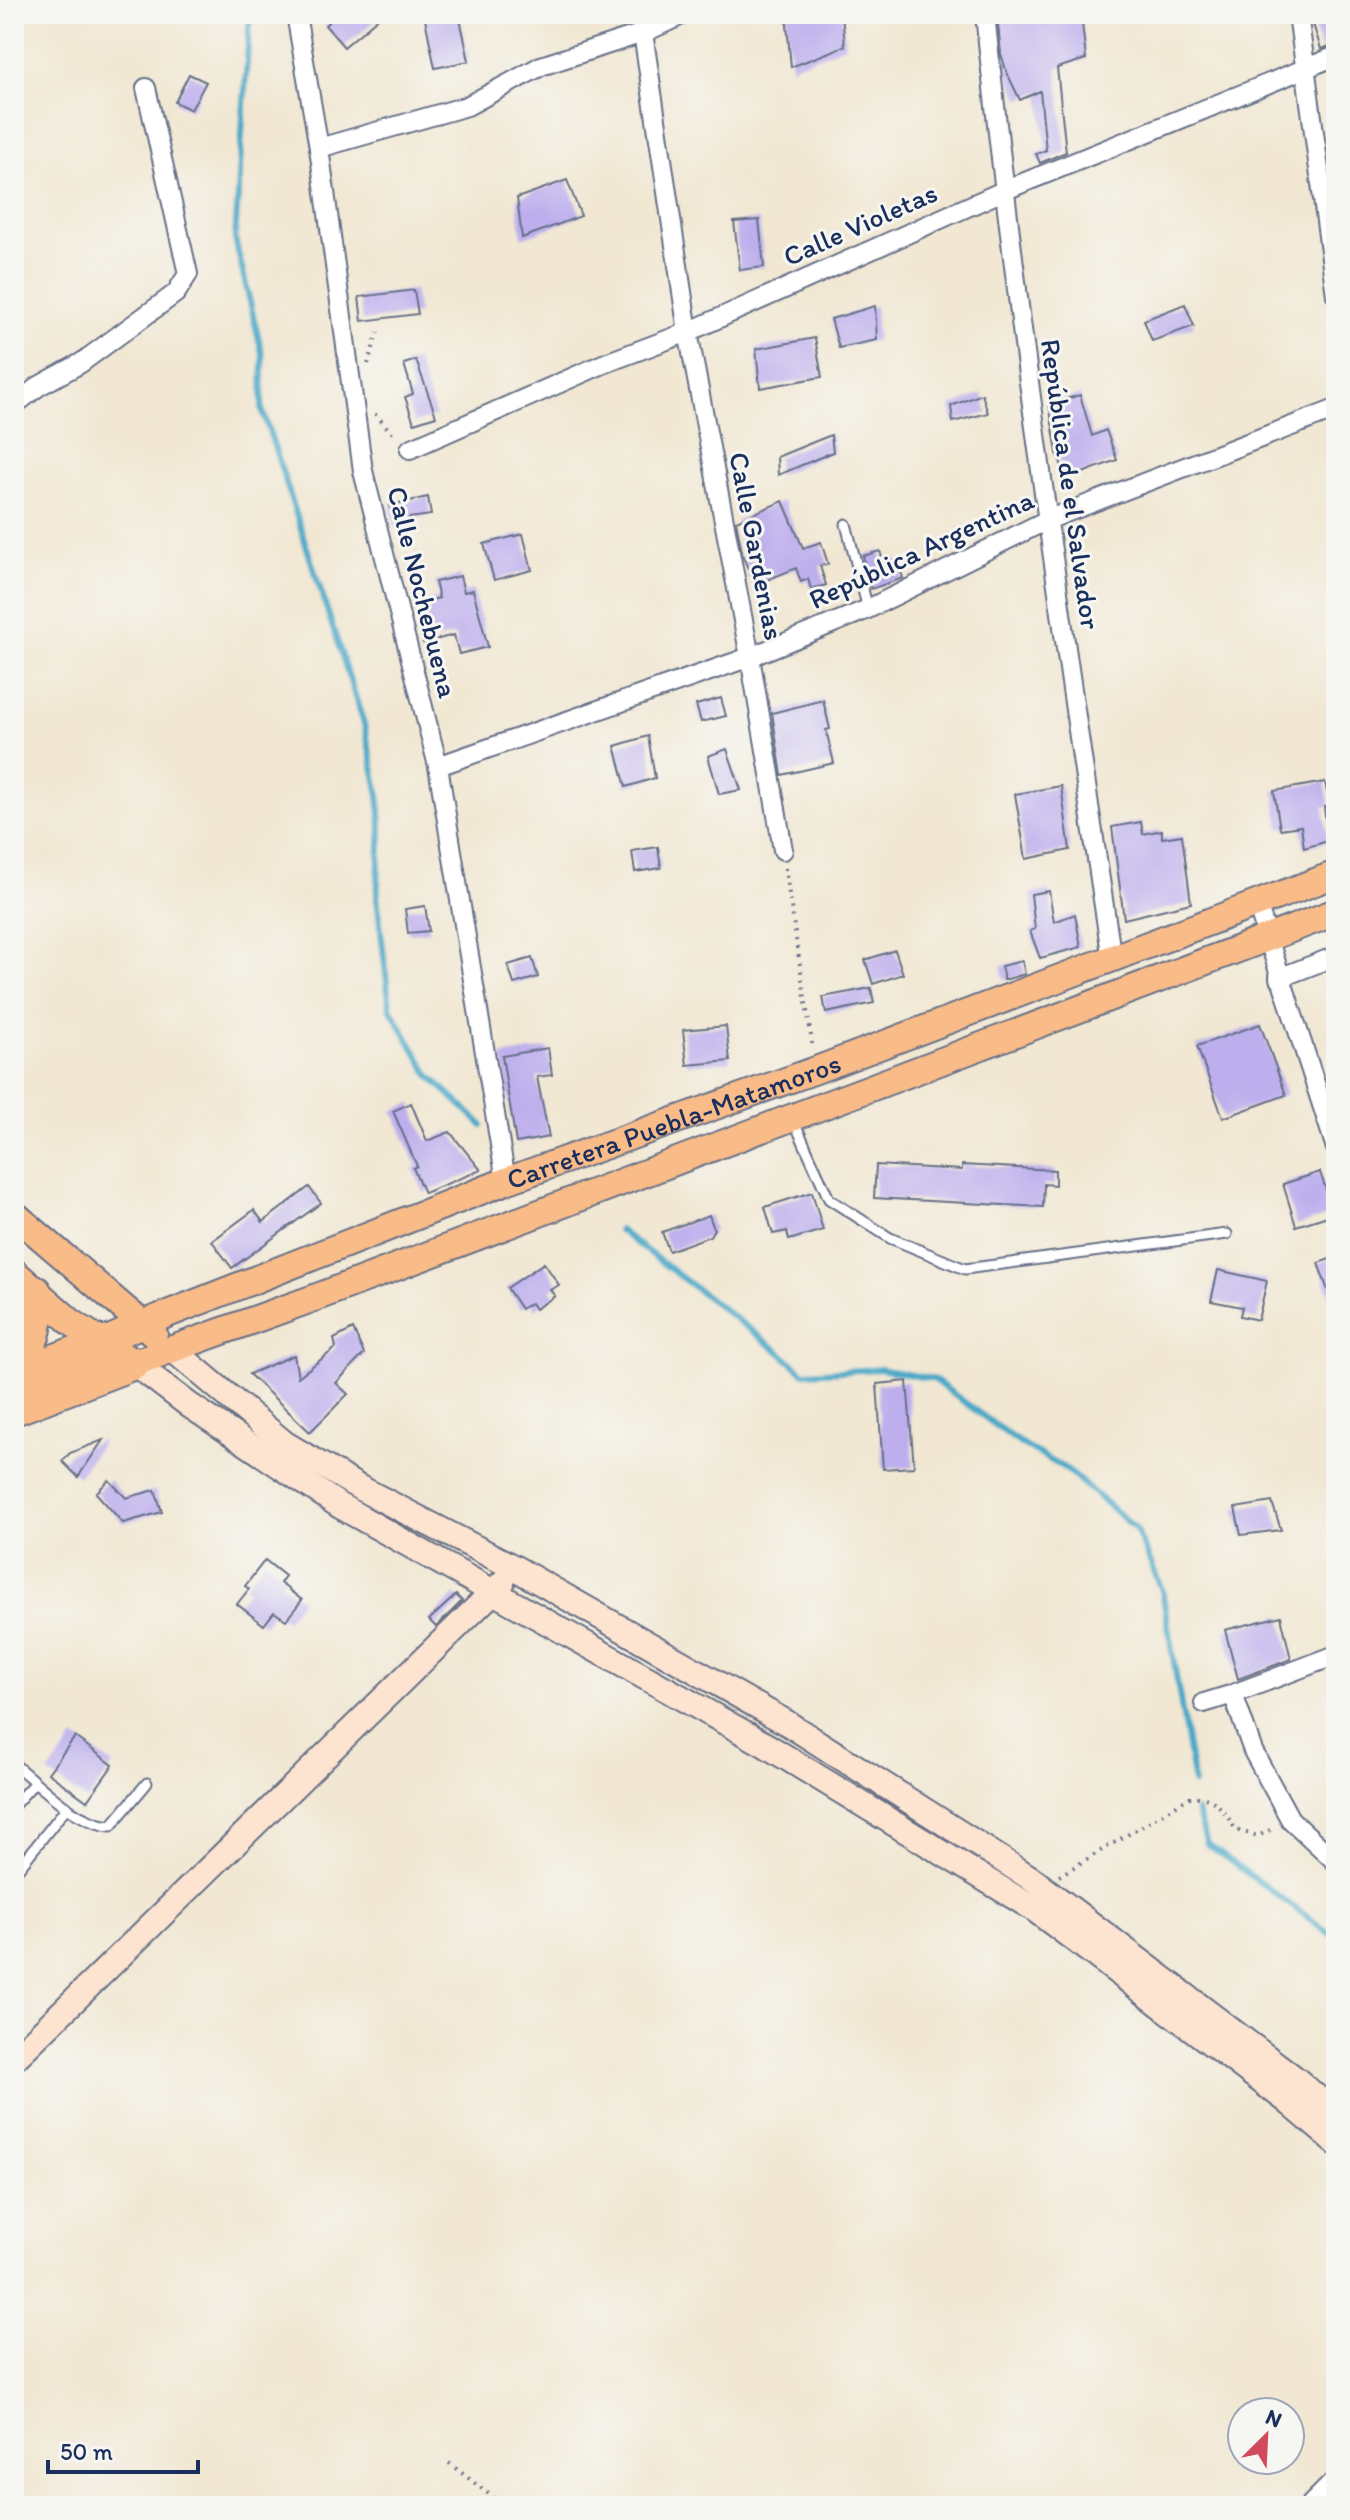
<svg xmlns="http://www.w3.org/2000/svg" width="1350" height="2520" font-family="Itim,sans-serif">
<style>
.lines{fill:none;stroke-linecap:round;stroke-linejoin:round}
.stream{stroke:#48a8c7;stroke-width:6}
.building{fill:#bdafed}
.lane-casing{stroke:#666f87;stroke-width:13}
.street-casing{stroke:#666f87;stroke-width:22}
.secondary-casing{stroke:#666f87;stroke-width:28}
.primary-casing{stroke:#666f87;stroke-width:30}
.highway-casing{stroke:#666f87;stroke-width:36}
.path{stroke:#666f87;stroke-width:4;stroke-dasharray:2 6;stroke-linecap:butt}
.lane{stroke:#fff;stroke-width:9}
.street{stroke:#fff;stroke-width:18}
.secondary{stroke:#fde4d0;stroke-width:24}
.primary{stroke:#f9bc89;stroke-width:26}
.highway{stroke:#f9bc89;stroke-width:32}
.labels{text-anchor:middle;stroke-width:6;stroke-linejoin:round;paint-order:stroke}
.street-label{font-size:28px;fill:#1b2f5e;stroke:#f6f6f2}
</style>
<rect width="100%" height="100%" fill="#f6f6f2"/>
<filter id="ink" filterUnits="userSpaceOnUse"><feTurbulence type="fractalNoise" baseFrequency=".0125" numOctaves="2"/><feDisplacementMap in="SourceGraphic" scale="16" xChannelSelector="R" yChannelSelector="G"/><feConvolveMatrix kernelMatrix="1 2 1 2 8 2 1 2 1" color-interpolation-filters="sRGB"/></filter>
<filter id="wash" filterUnits="userSpaceOnUse"><feTurbulence type="fractalNoise" baseFrequency=".006" numOctaves="4" result="noise"/><feDisplacementMap in="SourceGraphic" scale="32" xChannelSelector="R" yChannelSelector="G"/><feGaussianBlur stdDeviation="1.8" result="paint"/><feColorMatrix in="noise" values="0 0 0 0 0 0 0 0 0 0 0 0 0 0 0 0 0 1.4 0 .05"/><feComposite in="paint" operator="in"/></filter>
<g filter="url(#wash)">
<rect width="100%" height="100%" fill="#f1e7d2"/>
<g class="lines">
<g class="stream">
<polyline points="250,14 235,239 263,357 262,409 364,724 379,795 381,829 377,897 390,1008 430,1076 482,1125"/>
<polyline points="619,1230 777,1350 804,1373 880,1369 933,1379 1021,1444 1066,1469 1136,1529 1162,1590 1194,1784"/>
<polyline points="1197,1811 1207,1844 1336,1938"/>
</g>
</g>
<g id="blocks">
<g class="building">
<polygon points="338,14 383,14 344,47 325,25"/>
<polygon points="424,14 459,14 469,61 435,68"/>
<polygon points="786,14 842,14 845,46 791,67"/>
<polygon points="997,14 1081,14 1086,59 1057,68 1066,152 1040,163 1036,154 1046,150 1040,91 1020,100 1007,73 1001,54"/>
<polygon points="1329,14 1336,14 1336,44 1321,49 1312,21"/>
<polygon points="189,74 206,82 191,110 175,102"/>
<polygon points="567,180 581,216 522,238 517,198"/>
<polygon points="759,220 764,267 740,270 734,222"/>
<polygon points="414,290 418,314 362,321 359,297"/>
<polygon points="1185,304 1194,326 1152,341 1144,320"/>
<polygon points="875,306 877,340 839,348 831,319"/>
<polygon points="815,338 822,377 760,388 756,349"/>
<polygon points="416,360 436,416 414,423 405,397 413,394 404,364"/>
<polygon points="982,394 988,413 953,422 951,406"/>
<polygon points="1080,395 1092,436 1106,430 1117,460 1067,479 1057,453 1049,404"/>
<polygon points="831,435 833,452 778,475 777,457"/>
<polygon points="428,497 431,515 409,518 411,526 396,529 390,505"/>
<polygon points="783,501 803,548 821,542 828,564 820,566 826,585 811,589 808,579 801,582 796,568 755,585 743,557 736,521"/>
<polygon points="523,534 532,570 494,580 484,544"/>
<polygon points="880,551 883,561 891,558 892,563 898,561 903,578 871,589 863,556"/>
<polygon points="460,576 464,592 473,590 488,647 459,654 454,635 423,643 414,605 439,598 435,582"/>
<polygon points="721,698 726,716 701,722 696,705"/>
<polygon points="823,700 830,729 826,730 834,763 782,775 772,713"/>
<polygon points="648,736 655,778 626,787 615,746"/>
<polygon points="727,749 741,790 719,794 708,756"/>
<polygon points="1325,782 1330,806 1324,807 1328,841 1304,848 1301,826 1280,829 1274,791"/>
<polygon points="1061,786 1070,850 1026,859 1015,794"/>
<polygon points="1141,822 1143,834 1162,830 1162,838 1182,835 1191,903 1124,919 1112,827"/>
<polygon points="658,847 661,868 635,872 632,851"/>
<polygon points="1049,891 1054,922 1075,914 1081,947 1040,958 1030,931 1035,929 1031,894"/>
<polygon points="425,906 429,931 408,933 405,909"/>
<polygon points="895,950 903,974 873,984 865,960"/>
<polygon points="532,958 538,977 514,984 508,965"/>
<polygon points="1022,961 1025,974 1004,980 1001,966"/>
<polygon points="871,988 874,1003 826,1013 823,997"/>
<polygon points="1260,1024 1286,1095 1223,1118 1197,1046"/>
<polygon points="726,1026 730,1061 687,1065 683,1030"/>
<polygon points="548,1048 552,1075 537,1077 549,1137 516,1143 502,1056"/>
<polygon points="411,1103 427,1141 450,1132 481,1170 424,1193 413,1168 417,1166 393,1111"/>
<polygon points="876,1165 962,1170 962,1165 1055,1170 1055,1185 1044,1184 1043,1207 874,1198"/>
<polygon points="1320,1172 1334,1214 1296,1226 1283,1184"/>
<polygon points="309,1187 321,1203 232,1268 212,1241 254,1210 263,1222"/>
<polygon points="812,1192 823,1230 789,1240 787,1231 773,1234 765,1207"/>
<polygon points="709,1215 714,1229 710,1236 669,1251 662,1232"/>
<polygon points="1336,1257 1336,1307 1334,1307 1318,1263"/>
<polygon points="544,1263 559,1285 550,1290 555,1296 535,1309 531,1303 521,1309 507,1288"/>
<polygon points="1218,1270 1267,1281 1258,1320 1240,1316 1242,1307 1211,1301"/>
<polygon points="353,1329 364,1354 336,1383 348,1394 310,1432 249,1374 294,1355 298,1377 336,1348 334,1339"/>
<polygon points="907,1381 914,1467 883,1469 877,1384"/>
<polygon points="103,1440 78,1477 62,1461 70,1453"/>
<polygon points="109,1480 126,1498 155,1490 162,1512 123,1523 96,1493"/>
<polygon points="1272,1502 1281,1530 1241,1535 1235,1508"/>
<polygon points="265,1560 285,1576 280,1583 302,1600 286,1620 274,1612 264,1625 237,1604 249,1589 245,1586"/>
<polygon points="456,1595 462,1601 436,1627 429,1620"/>
<polygon points="1281,1616 1291,1659 1238,1679 1225,1630"/>
<polygon points="75,1737 113,1765 87,1801 48,1773"/>
</g>
</g>
</g>
<g filter="url(#ink)">
<use href="#blocks" fill-opacity="0" stroke="#666f87" stroke-width="2"/>
<g class="lines">
<defs>
<g id="lane">
<polyline points="846,524 868,609"/>
<polyline points="794,1121 829,1199 890,1238 965,1269 1227,1234"/>
<path d="M14 1764C41 1786 75 1823 111 1826L147 1783"/>
<polyline points="14,1805 35,1782"/>
<polyline points="14,1874 67,1807"/>
</g>
<g id="street">
<polyline points="296,14 319,148 363,471 438,766 506,1181"/>
<path d="M985 14C1018 331 1065 645 1112 960"/>
<polyline points="1298,14 1336,295"/>
<polyline points="643,33 688,332 750,657 783,850"/>
<polyline points="319,148 467,106 541,66 643,33 684,14"/>
<polyline points="14,405 39,386 81,363 176,293 188,274 146,88"/>
<polyline points="410,449 603,364 688,332 1003,191 1336,56"/>
<polyline points="438,766 750,657 868,609 1047,520 1336,409"/>
<polyline points="1257,904 1336,1148"/>
<polyline points="1279,978 1336,956"/>
<polyline points="1233,1694 1253,1751 1290,1819 1336,1862"/>
<polyline points="1204,1703 1233,1694 1336,1655"/>
<polyline points="1309,2506 1336,2479"/>
</g>
<g id="secondary">
<polyline points="172,1349 284,1443 360,1488 515,1568 787,1723 1029,1877 1297,2080 1336,2114"/>
<polyline points="134,1363 189,1405 340,1506 764,1744 1034,1909 1286,2100 1336,2143"/>
<polyline points="14,2059 502,1583"/>
</g>
<g id="primary">
<polyline points="14,1214 154,1334"/>
<polyline points="14,1272 71,1322 134,1363 317,1297 1336,912"/>
<path id="s1" d="M103 1342 142 1324 506 1181 816 1070 1336 874"/>
</g>
<g id="highway">
<path d="M14 1369C34 1347 40 1321 35 1292"/>
<polyline points="14,1376 103,1342"/>
<polyline points="14,1409 134,1363"/>
</g>
</defs>
<use href="#lane" class="lane-casing"/>
<use href="#street" class="street-casing"/>
<use href="#secondary" class="secondary-casing"/>
<use href="#primary" class="primary-casing"/>
<use href="#highway" class="highway-casing"/>
<g class="path">
<polyline points="368,364 378,332"/>
<polyline points="375,414 396,437"/>
<polyline points="785,868 813,1049"/>
<path d="M1059 1876 1190 1797C1216 1795 1223 1810 1236 1830L1258 1836 1274 1828"/>
<polyline points="449,2463 504,2506"/>
</g>
<use href="#lane" class="lane"/>
<use href="#street" class="street"/>
<use href="#secondary" class="secondary"/>
<use href="#primary" class="primary"/>
<use href="#highway" class="highway"/>
</g>
</g>
<g class="labels">
<g class="street-label">
<text transform="translate(860 224) rotate(-24)" y="10">Calle Violetas</text>
<text transform="translate(1071 484) rotate(82)" y="10">República de el Salvador</text>
<text transform="translate(757 546) rotate(79)" y="10">Calle Gardenias</text>
<text transform="translate(921 549) rotate(-25)" y="10">República Argentina</text>
<text transform="translate(423 592) rotate(76)" y="10">Calle Nochebuena</text>
<text dy="10" stroke="none"><textPath href="#s1" startOffset="612">Carretera Puebla-Matamoros</textPath></text>
</g>
</g>
<rect width="1350" height="2520" fill="none" stroke="#f6f6f2" stroke-width="48"/>
<g transform="translate(1266 2436) rotate(24)"><circle r="38" fill="#f6f6f2" stroke="#9ea6b7" stroke-width="2"/>
<path d="M0-6L14 30L0 20L-14 30Z" fill="#d1495b"/>
<text y="-12" font-size="22" font-weight="bold" text-anchor="middle" fill="#1b2f5e">N</text>
</g>
<path d="M48 2460v12h150v-12" fill="none" stroke="#1b2f5e" stroke-width="4"/>
<text x="60" y="2460" font-size="24" fill="#1b2f5e" stroke="#f6f6f2" stroke-width="6" paint-order="stroke">50 m</text>
</svg>
